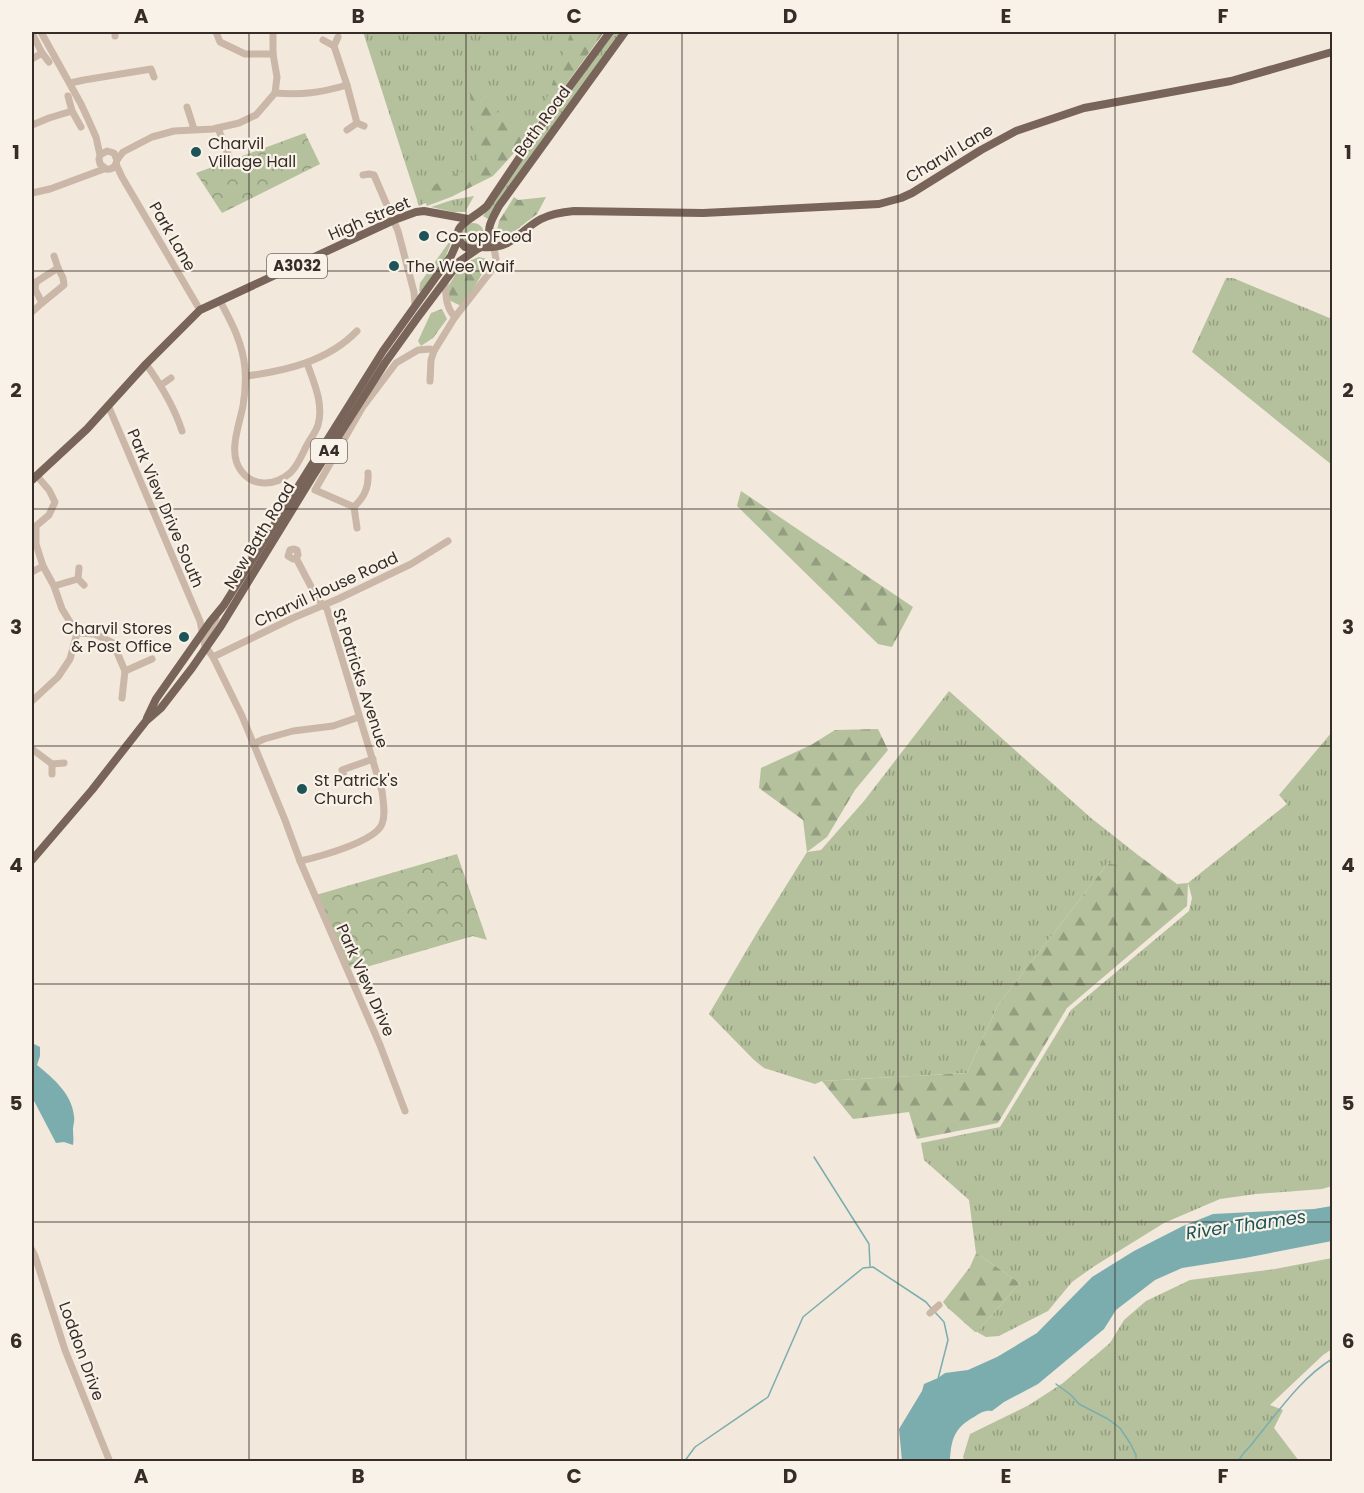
<svg xmlns="http://www.w3.org/2000/svg" width="1364" height="1493" font-family="Poppins,sans-serif">
<style>
.grass{fill:url(#grass-tufts)}
.forest{fill:url(#forest-firs)}
.park{fill:url(#park-crowns)}
.water{fill:#7badaf}
.lines{fill:none;stroke-linecap:round;stroke-linejoin:round}
.stream{stroke:#7badaf;stroke-width:1.5}
.minor{stroke:#cab7a8;stroke-width:7}
.major{stroke:#796459;stroke-width:8}
.grid{fill:none;stroke:#372d28;stroke-width:1.5;stroke-opacity:0.55}
.poi-dot{fill:#1e5458;stroke:#f9f2e8;stroke-width:2}
.labels{text-anchor:middle;stroke-width:4.5;stroke-linejoin:round;paint-order:stroke}
.shield{fill:#f9f2e8;stroke:#716862;stroke-width:1.5}
.shield-label{font-size:15px;font-weight:bold;fill:#372d28}
.street-label{font-size:16px;fill:#372d28;stroke:#f9f2e8}
.poi-label{font-size:16px;fill:#372d28;stroke:#f9f2e8;text-anchor:start}
.water-label{font-size:18px;font-style:italic;fill:#1e5458;stroke:#f9f2e8}
.neatline{fill:none;stroke:#372d28;stroke-width:2}
.grid-label{font-size:20px;text-anchor:middle;font-weight:bold;fill:#372d28}
</style>
<defs>
<pattern id="grass-tufts" width="24" height="20" patternUnits="userSpaceOnUse" patternTransform="scale(1.5)"><rect width="24" height="20" fill="#b4c19c"/><path d="M3 7l-1-3M5 7V3M7 7l1-3M15 17l-1-3M17 17v-4M19 17l1-3" fill="none" stroke="#939d7f"/></pattern>
<pattern id="forest-firs" width="22" height="20" patternUnits="userSpaceOnUse" patternTransform="scale(1.5)"><rect width="22" height="20" fill="#b4c19c"/><path d="M5 1l3.5 6h-7zM16 11l3.5 6h-7z" fill="#939d7f"/></pattern>
<pattern id="park-crowns" width="20" height="18" patternUnits="userSpaceOnUse" patternTransform="scale(1.5)"><rect width="20" height="18" fill="#b4c19c"/><path d="M2 6a3 3 0 1 1 6 0M12 15a3 3 0 1 1 6 0" fill="none" stroke="#939d7f"/></pattern>
</defs>
<rect width="100%" height="100%" fill="#f2e8dc"/>
<g class="grass">
<polygon points="363,32 601,32 527,137 481,176 419,206"/>
<polygon points="614,32 622,32 496,204 488,219 483,216 507,181"/>
<polygon points="474,196 465,212 453,212 431,207 452,200"/>
<circle cx="473" cy="234" r="11"/>
<path d="M452 238C448 258 434 274 422 290L419 292 420 283Z"/>
<polygon points="1226,278 1233,278 1332,319 1332,465 1192,352"/>
<polygon points="949,691 1091,818 1138,855 1120,867 1108,863 998,1005 967,1073 822,1081 815,1084 764,1068 754,1060 709,1014 758,931 807,852 821,850 864,801"/>
<polygon points="1332,732 1332,1186 1322,1189 1256,1194 1220,1199 1164,1223 1093,1267 1072,1282 1048,1311 999,1336 986,1337 977,1332 1020,1283 976,1253 969,1200 924,1160 921,1143 1000,1127 1071,1010 1189,911 1192,898 1188,883 1287,804 1279,795"/>
<polygon points="1332,1258 1332,1349 1323,1355 1270,1405 1283,1410 1274,1428 1299,1461 965,1462 963,1457 970,1434 1029,1405 1063,1383 1110,1343 1124,1320 1146,1301 1190,1280 1275,1269"/>
</g>
<g class="forest">
<polygon points="571,32 604,32 547,111 547,98"/>
<polygon points="469,86 508,122 522,124 525,141 493,176 451,197 427,206 417,183 430,188 444,179 479,165"/>
<polygon points="514,197 518,200 546,197 537,214 507,237 496,236 499,221"/>
<polygon points="479,257 490,260 463,307 449,300 449,285 462,264"/>
<polygon points="442,309 447,319 433,338 421,346 418,341 431,313"/>
<polygon points="741,491 913,607 892,647 878,644 737,506"/>
<polygon points="878,729 888,750 855,790 827,837 807,852 803,820 759,788 761,768 811,745 835,730"/>
<polygon points="1138,855 1177,884 1188,883 1187,906 1067,1008 998,1123 917,1139 909,1112 853,1119 822,1081 967,1073 998,1005 1108,863 1120,866"/>
<polygon points="976,1253 1020,1283 977,1332 975,1332 948,1308 943,1302 970,1267"/>
</g>
<g class="park">
<polygon points="305,133 320,164 222,213 196,173"/>
<polygon points="457,854 487,940 473,936 356,970 347,965 316,895"/>
</g>
<g class="water">
<path d="M32 1043 40 1047V1056L37 1065C53 1078 72 1094 74 1116 75 1121 73 1125 73 1130 73 1135 74 1140 73 1145L64 1142 56 1143 32 1097Z"/>
<path d="M1332 1206V1241L1245 1258 1182 1268 1155 1280 1116 1310 1104 1329 1038 1384 1004 1402 992 1411C985 1410 980 1413 974 1417 954 1428 951 1440 950 1461H902L899 1429 922 1391 924 1384 938 1378 945 1373 968 1370 997 1357 1037 1333 1092 1277 1134 1251 1183 1226 1213 1214 1314 1209Z"/>
</g>
<g class="lines">
<g class="stream">
<polyline points="814,1157 869,1244 870,1266"/>
<polyline points="934,1311 944,1322 948,1340 938,1379"/>
<polyline points="1056,1384 1071,1395 1079,1404 1108,1419 1120,1428 1130,1443 1136,1455 1136,1460 1134,1462"/>
<polyline points="684,1462 695,1447 768,1397 803,1317 863,1268 873,1267 926,1302 931,1308"/>
<path d="M1238 1462C1243 1451 1249 1449 1255 1440 1278 1412 1301 1378 1332 1359"/>
</g>
<g class="minor">
<path d="M41 32 81 104 88 119 96 137 100 155 99 159 100 164 106 169C113 170 116 166 117 160L114 153 107 151 100 155"/>
<polyline points="115,32 115,36"/>
<polyline points="216,32 220,42 245,54 273,54"/>
<polyline points="32,33 42,53 32,59"/>
<polyline points="323,40 334,46 347,85"/>
<polyline points="334,46 338,37"/>
<polyline points="42,53 49,62"/>
<polyline points="70,83 84,80 151,69 154,77"/>
<path d="M275 93C302 95 320 93 347 85L357 123 364 126"/>
<polyline points="68,96 72,111"/>
<polyline points="187,107 194,129"/>
<polyline points="32,125 49,118 72,111 81,127"/>
<polyline points="218,128 229,157"/>
<polyline points="347,130 357,123"/>
<polyline points="117,160 123,152 152,137 174,131 213,129 239,123 256,115 275,93 277,77 273,54 273,32"/>
<polyline points="116,164 122,177 200,310"/>
<polyline points="363,175 369,174 374,175 398,231 414,292 415,304"/>
<polyline points="32,193 50,189 104,169"/>
<path d="M445 281C446 294 445 307 455 317"/>
<path d="M220 301C232 323 243 344 245 369 246 381 245 394 243 406 239 426 227 454 242 472 255 488 276 485 290 473 298 466 302 454 307 445 310 439 316 432 318 425 324 404 314 383 307 363"/>
<polyline points="42,303 64,285 63,278 58,268"/>
<polyline points="32,312 42,303 35,289 36,282 58,268 54,256"/>
<path d="M146 364C161 385 174 406 182 431"/>
<path d="M246 376C286 371 328 361 357 331"/>
<polyline points="430,381 431,360 434,351 455,317 491,271 496,259 494,248"/>
<polyline points="161,385 171,378"/>
<polyline points="108,405 200,621 205,646 213,657 242,716 285,820 300,861 380,1045 405,1111"/>
<polyline points="37,476 49,490 55,502 49,515 36,526 36,544 43,566 54,586 62,609 77,633 95,634 113,643 125,671 122,698"/>
<path d="M354 507C364 497 369 488 368 473"/>
<polyline points="357,528 354,507 315,490 362,408 396,363 418,350 430,349 434,351"/>
<path d="M296 558 298 555 297 550 294 549 290 550 288 556 293 559 296 558 317 598 327 609 382 791C383 801 386 814 382 824 375 842 318 857 300 861"/>
<polyline points="32,572 43,566"/>
<polyline points="78,579 79,568"/>
<polyline points="54,586 78,579 84,585"/>
<polyline points="207,645 209,631 216,619"/>
<polyline points="213,657 293,618 338,599 411,564 448,541"/>
<polyline points="125,671 152,659"/>
<polyline points="32,701 58,677 70,659 77,633"/>
<polyline points="253,744 264,739 293,731 333,726 359,717"/>
<polyline points="32,749 52,764 52,774"/>
<polyline points="52,764 64,763"/>
<polyline points="344,776 342,770 373,759"/>
<polyline points="32,1250 35,1256 65,1350 110,1462"/>
<polyline points="930,1313 939,1305"/>
</g>
<g class="major">
<path d="M610 32 540 127 487 206C476 218 443 227 465 247 476 251 488 248 489 235 489 232 489 228 490 225 492 218 496 212 499 206L625 32"/>
<path d="M481 247C513 250 517 232 541 219 551 214 563 212 574 211L703 213 879 204 901 198 912 193 981 150 1016 131 1084 108 1231 81 1332 52"/>
<polyline points="32,480 87,429 146,364 200,310 394,220 416,212 424,211 468,219"/>
<polyline points="147,718 156,699 210,622 224,605 383,351 451,256 459,238"/>
<polyline points="32,860 92,790 146,721 161,708 192,668 221,626 313,476 385,363 418,317 460,261 479,248"/>
</g>
</g>
<path class="grid" d="M249 32V1462M466 32V1462M682 32V1462M898 32V1462M1115 32V1462M32 271H1332M32 509H1332M32 746H1332M32 984H1332M32 1222H1332"/>
<g class="poi-dot">
<circle cx="196" cy="152" r="6"/>
<circle cx="424" cy="236" r="6"/>
<circle cx="394" cy="266" r="6"/>
<circle cx="184" cy="637" r="6"/>
<circle cx="302" cy="789" r="6"/>
</g>
<g class="labels">
<g class="shield">
<rect x="267" y="254" width="60" height="24" rx="4.5"/>
<rect x="311" y="439" width="36" height="24" rx="4.5"/>
</g>
<g class="shield-label">
<text x="297" y="271">A3032</text>
<text x="329" y="456">A4</text>
</g>
<g class="street-label">
<text transform="translate(542 121) rotate(-54)" y="6">Bath Road</text>
<text transform="translate(949 153) rotate(-31)" y="6">Charvil Lane</text>
<text transform="translate(369 218) rotate(-23)" y="6">High Street</text>
<text transform="translate(173 236) rotate(60)" y="6">Park Lane</text>
<text transform="translate(166 508) rotate(67)" y="6">Park View Drive South</text>
<text transform="translate(259 535) rotate(-59)" y="6">New Bath Road</text>
<text transform="translate(326 589) rotate(-25)" y="6">Charvil House Road</text>
<text transform="translate(361 678) rotate(72)" y="6">St Patricks Avenue</text>
<text transform="translate(366 980) rotate(66)" y="6">Park View Drive</text>
<text transform="translate(82 1351) rotate(70)" y="6">Loddon Drive</text>
</g>
<g class="poi-label">
<text x="208" y="149">Charvil<tspan x="208" dy="18">Village Hall</tspan></text>
<text x="436" y="242">Co-op Food</text>
<text x="406" y="272">The Wee Waif</text>
<text x="172" y="634" text-anchor="end">Charvil Stores<tspan x="172" dy="18">&amp; Post Office</tspan></text>
<text x="314" y="786">St Patrick's<tspan x="314" dy="18">Church</tspan></text>
</g>
<g class="water-label">
<text transform="translate(1246 1225) rotate(-8)" y="6">River Thames</text>
</g>
</g>
<rect width="1364" height="1493" fill="none" stroke="#f9f2e8" stroke-width="66"/>
<rect x="33" y="33" width="1298" height="1427" class="neatline"/>
<g class="grid-label">
<text x="141" y="23">A</text>
<text x="358" y="23">B</text>
<text x="574" y="23">C</text>
<text x="790" y="23">D</text>
<text x="1006" y="23">E</text>
<text x="1223" y="23">F</text>
<text x="16" y="159">1</text>
<text x="1348" y="159">1</text>
<text x="16" y="397">2</text>
<text x="1348" y="397">2</text>
<text x="16" y="634">3</text>
<text x="1348" y="634">3</text>
<text x="16" y="872">4</text>
<text x="1348" y="872">4</text>
<text x="16" y="1110">5</text>
<text x="1348" y="1110">5</text>
<text x="16" y="1348">6</text>
<text x="1348" y="1348">6</text>
<text x="141" y="1483">A</text>
<text x="358" y="1483">B</text>
<text x="574" y="1483">C</text>
<text x="790" y="1483">D</text>
<text x="1006" y="1483">E</text>
<text x="1223" y="1483">F</text>
</g>
</svg>
